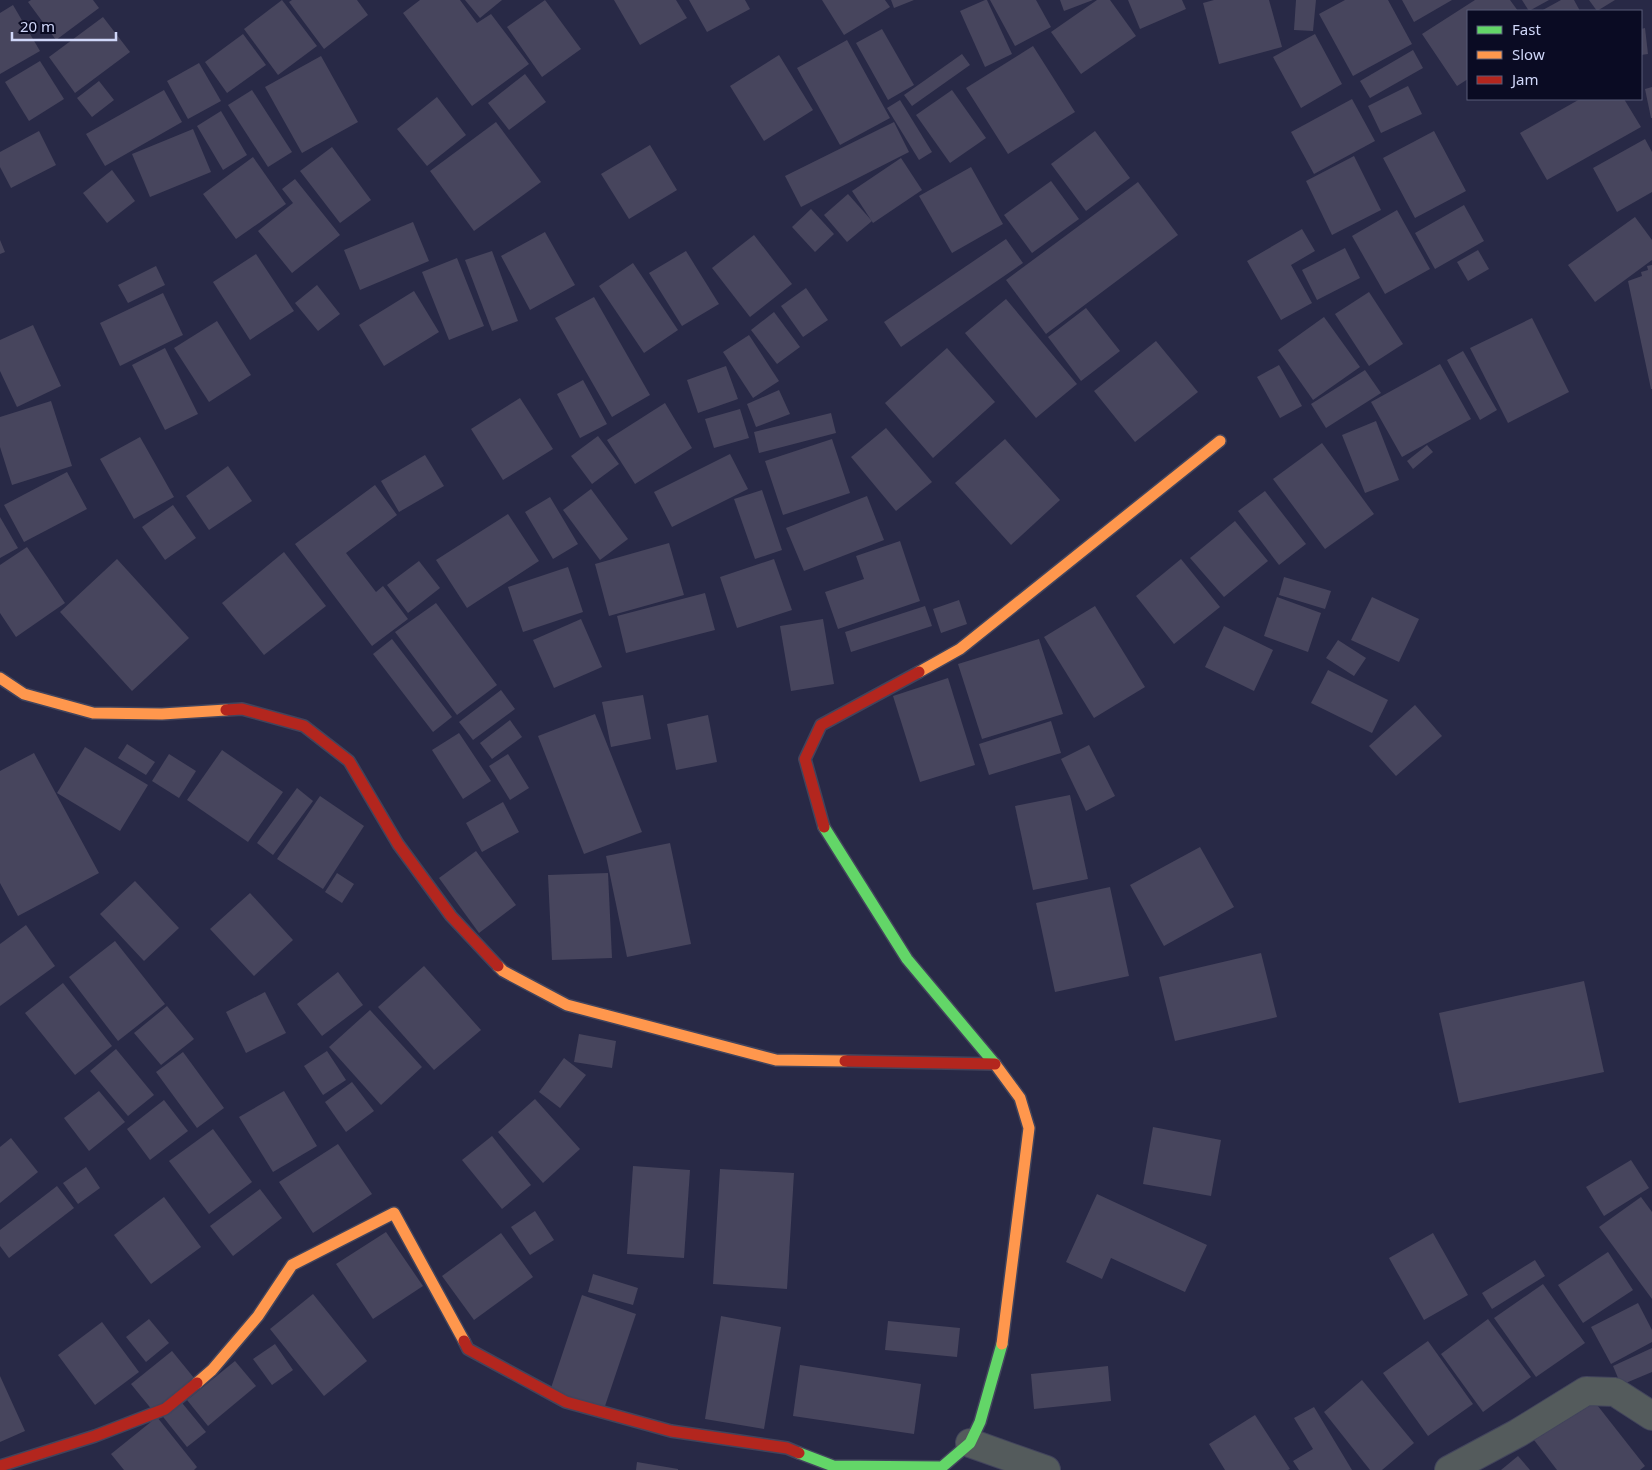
<svg xmlns="http://www.w3.org/2000/svg" width="1652" height="1470" font-family="'Noto Sans',sans-serif">
<style>
.building{fill:#47455d}
.lines{fill:none;stroke-linecap:round;stroke-linejoin:round}
.street-casing{stroke:#42445c;stroke-width:30}
.fast-casing{stroke:#42445c;stroke-width:14}
.slow-casing{stroke:#42445c;stroke-width:14}
.jam-casing{stroke:#42445c;stroke-width:14}
.street{stroke:#545b5c;stroke-width:28}
.fast{stroke:#63d668;stroke-width:11}
.slow{stroke:#ff974d;stroke-width:11}
.jam{stroke:#b3261e;stroke-width:11}
</style>
<rect width="100%" height="100%" fill="#282946"/>
<g class="building">
<polygon points="31,0 93,0 99,8 56,40 28,2"/>
<polygon points="282,0 317,46 278,75 244,29"/>
<polygon points="292,0 357,0 368,15 324,49 289,2"/>
<polygon points="420,0 460,0 477,23 491,14 529,64 472,106 403,13"/>
<polygon points="465,0 502,0 480,18"/>
<polygon points="545,0 581,49 542,77 507,27"/>
<polygon points="614,0 676,0 687,18 640,45"/>
<polygon points="689,0 745,0 750,9 707,32"/>
<polygon points="822,0 885,0 890,7 844,35"/>
<polygon points="891,0 914,0 894,8"/>
<polygon points="985,0 987,0 1012,54 985,67 960,11"/>
<polygon points="990,0 1036,0 1051,27 1015,46"/>
<polygon points="1060,0 1093,0 1064,11"/>
<polygon points="1097,0 1110,0 1136,36 1081,74 1051,32"/>
<polygon points="1128,0 1182,0 1186,9 1140,29"/>
<polygon points="1214,0 1269,0 1282,47 1219,64 1203,3"/>
<polygon points="1296,0 1316,0 1313,31 1294,30"/>
<polygon points="1345,0 1388,0 1412,44 1353,76 1319,14"/>
<polygon points="1402,0 1452,0 1414,22"/>
<polygon points="1475,0 1510,0 1518,11 1468,11 1468,79 1457,86 1422,34"/>
<polygon points="1522,0 1549,0 1529,11"/>
<polygon points="1561,0 1574,0 1580,11 1541,11"/>
<polygon points="1589,0 1615,0 1597,11"/>
<polygon points="13,5 40,51 0,74 0,13"/>
<polygon points="103,17 130,52 75,93 49,57"/>
<polygon points="1645,28 1648,54 1641,55 1641,29"/>
<polygon points="882,29 914,85 888,100 856,43"/>
<polygon points="243,34 266,65 227,93 205,62"/>
<polygon points="1315,34 1342,84 1301,108 1273,57"/>
<polygon points="847,40 890,118 840,145 797,68"/>
<polygon points="1033,46 1075,112 1008,154 966,88"/>
<polygon points="1413,50 1423,68 1370,98 1360,81"/>
<polygon points="962,54 970,65 912,106 904,95"/>
<polygon points="779,55 813,110 764,141 730,86"/>
<polygon points="321,56 358,122 302,153 265,87"/>
<polygon points="40,61 64,99 29,121 5,82"/>
<polygon points="199,63 221,101 188,119 167,81"/>
<polygon points="525,74 546,102 509,130 488,103"/>
<polygon points="99,81 114,100 92,117 77,98"/>
<polygon points="1408,86 1422,114 1381,133 1368,106"/>
<polygon points="1652,87 1652,118 1651,118 1645,89"/>
<polygon points="164,90 182,122 105,166 86,134"/>
<polygon points="252,90 292,152 268,167 228,105"/>
<polygon points="952,90 986,138 950,163 916,115"/>
<polygon points="437,97 466,135 427,166 397,129"/>
<polygon points="1352,99 1375,141 1314,174 1291,132"/>
<polygon points="1580,99 1624,99 1641,127 1547,180 1520,133"/>
<polygon points="900,100 932,152 919,160 887,108"/>
<polygon points="221,111 247,155 223,170 197,126"/>
<polygon points="496,122 541,182 474,231 430,171"/>
<polygon points="894,122 909,152 801,207 785,176"/>
<polygon points="193,129 211,172 150,197 132,154"/>
<polygon points="39,131 56,165 11,188 0,167 0,152"/>
<polygon points="1095,131 1130,178 1086,211 1051,164"/>
<polygon points="1434,131 1466,191 1415,218 1383,158"/>
<polygon points="1645,139 1652,152 1652,192 1617,212 1593,168"/>
<polygon points="650,145 677,190 629,219 601,174"/>
<polygon points="332,147 371,200 340,223 300,171"/>
<polygon points="1354,156 1381,210 1332,235 1306,181"/>
<polygon points="253,157 286,204 236,239 203,194"/>
<polygon points="901,158 922,190 873,223 852,191"/>
<polygon points="971,167 1003,224 952,253 919,196"/>
<polygon points="112,170 135,201 107,223 83,193"/>
<polygon points="295,179 340,235 292,273 258,231 293,203 282,189"/>
<polygon points="1051,181 1079,219 1032,253 1004,215"/>
<polygon points="1138,182 1178,235 1046,334 1006,280"/>
<polygon points="848,194 872,221 847,242 824,215"/>
<polygon points="1464,205 1484,241 1435,269 1415,233"/>
<polygon points="811,209 834,234 815,252 792,227"/>
<polygon points="1397,210 1430,269 1385,294 1352,236"/>
<polygon points="1635,217 1652,240 1652,260 1595,302 1568,265"/>
<polygon points="413,222 429,261 360,290 344,250"/>
<polygon points="1302,229 1315,251 1291,265 1312,303 1281,320 1247,261"/>
<polygon points="545,232 575,285 530,310 501,256"/>
<polygon points="754,235 792,284 750,317 712,268"/>
<polygon points="1006,239 1023,263 901,347 884,322"/>
<polygon points="0,240 5,252 0,254"/>
<polygon points="1345,248 1360,278 1317,300 1302,270"/>
<polygon points="1478,250 1489,269 1468,281 1457,262"/>
<polygon points="492,251 518,321 492,331 465,260"/>
<polygon points="686,251 719,304 682,326 649,273"/>
<polygon points="256,254 294,311 250,340 213,282"/>
<polygon points="457,258 484,326 449,340 422,272"/>
<polygon points="633,263 678,330 644,353 599,286"/>
<polygon points="1652,265 1652,389 1651,389 1628,281 1642,276 1641,272 1648,270 1647,266"/>
<polygon points="156,266 165,285 128,303 118,285"/>
<polygon points="317,285 340,314 318,331 295,303"/>
<polygon points="806,288 828,320 803,337 781,306"/>
<polygon points="414,291 439,332 384,366 359,325"/>
<polygon points="1369,292 1403,344 1369,366 1335,314"/>
<polygon points="163,293 183,335 120,366 100,323"/>
<polygon points="594,297 650,395 612,417 555,318"/>
<polygon points="1006,299 1077,384 1036,418 965,333"/>
<polygon points="1086,308 1120,351 1081,381 1048,337"/>
<polygon points="774,312 800,347 777,364 751,330"/>
<polygon points="1324,317 1360,367 1313,400 1278,350"/>
<polygon points="1532,318 1569,392 1508,423 1470,348"/>
<polygon points="217,321 251,375 209,402 174,348"/>
<polygon points="33,325 61,386 17,407 0,371 0,340"/>
<polygon points="749,335 779,381 753,398 723,352"/>
<polygon points="1156,341 1198,392 1135,442 1094,391"/>
<polygon points="165,348 198,414 165,430 132,365"/>
<polygon points="947,348 995,402 933,458 885,403"/>
<polygon points="1463,351 1497,410 1480,420 1447,360"/>
<polygon points="1440,364 1471,419 1402,457 1371,402"/>
<polygon points="1279,365 1302,406 1280,418 1257,377"/>
<polygon points="726,366 738,399 698,413 687,380"/>
<polygon points="1365,370 1381,393 1326,428 1311,404"/>
<polygon points="583,380 607,424 580,438 557,394"/>
<polygon points="779,390 790,414 756,427 747,404"/>
<polygon points="520,398 553,449 503,480 471,429"/>
<polygon points="51,401 72,466 12,485 0,447 0,417"/>
<polygon points="665,403 692,448 635,484 607,440"/>
<polygon points="740,409 749,438 714,448 705,419"/>
<polygon points="831,413 836,433 759,453 754,432"/>
<polygon points="1376,421 1399,480 1365,493 1342,435"/>
<polygon points="886,428 932,482 896,511 851,457"/>
<polygon points="598,436 619,464 592,484 571,456"/>
<polygon points="140,437 174,497 134,519 100,459"/>
<polygon points="832,439 850,493 783,515 765,461"/>
<polygon points="1005,439 1060,500 1011,545 955,483"/>
<polygon points="1322,443 1374,514 1325,549 1273,479"/>
<polygon points="1427,445 1433,452 1413,469 1407,461"/>
<polygon points="730,454 748,489 672,527 654,492"/>
<polygon points="425,455 444,486 399,512 381,481"/>
<polygon points="228,466 252,501 209,530 186,496"/>
<polygon points="67,472 87,509 24,542 4,505"/>
<polygon points="375,485 397,515 346,553 376,592 383,586 408,619 372,646 295,544"/>
<polygon points="591,489 628,539 600,560 563,510"/>
<polygon points="762,490 782,550 755,559 734,499"/>
<polygon points="1265,491 1306,544 1279,565 1238,511"/>
<polygon points="867,496 884,540 804,571 786,528"/>
<polygon points="550,497 578,544 553,559 525,512"/>
<polygon points="173,505 196,538 165,560 142,527"/>
<polygon points="508,514 539,561 467,608 436,560"/>
<polygon points="0,517 18,548 0,558"/>
<polygon points="1235,521 1268,561 1224,597 1190,558"/>
<polygon points="900,541 920,601 838,629 825,592 864,579 856,556"/>
<polygon points="669,543 684,595 609,616 595,564"/>
<polygon points="27,547 65,603 16,637 0,613 0,565"/>
<polygon points="284,552 326,606 264,655 222,603"/>
<polygon points="117,559 189,638 132,691 60,612"/>
<polygon points="774,559 792,610 737,628 720,577"/>
<polygon points="1181,559 1220,607 1174,644 1136,596"/>
<polygon points="419,561 440,588 408,613 387,585"/>
<polygon points="568,567 583,612 523,632 508,587"/>
<polygon points="1284,577 1331,591 1325,609 1279,595"/>
<polygon points="705,593 715,630 626,653 617,616"/>
<polygon points="1277,597 1321,613 1308,652 1264,636"/>
<polygon points="1372,597 1419,619 1399,662 1351,640"/>
<polygon points="959,600 967,624 941,633 933,609"/>
<polygon points="436,603 497,685 457,715 395,632"/>
<polygon points="925,606 932,626 851,652 845,632"/>
<polygon points="1095,606 1145,687 1094,718 1044,637"/>
<polygon points="581,619 602,667 554,688 533,640"/>
<polygon points="823,619 834,684 791,691 780,626"/>
<polygon points="1224,626 1273,650 1254,691 1205,667"/>
<polygon points="392,639 452,717 433,732 373,654"/>
<polygon points="1039,639 1063,714 982,739 958,664"/>
<polygon points="1338,640 1366,658 1354,676 1326,658"/>
<polygon points="1328,670 1388,700 1372,733 1311,703"/>
<polygon points="948,678 975,765 920,782 893,696"/>
<polygon points="501,690 515,709 473,740 459,722"/>
<polygon points="643,695 651,739 611,747 602,702"/>
<polygon points="1415,705 1442,736 1396,776 1369,746"/>
<polygon points="595,714 642,832 584,854 538,736"/>
<polygon points="708,715 717,762 676,770 667,724"/>
<polygon points="510,720 522,737 492,759 480,743"/>
<polygon points="1051,721 1061,753 989,775 979,744"/>
<polygon points="459,733 491,781 463,799 432,750"/>
<polygon points="127,744 155,762 146,775 118,758"/>
<polygon points="1089,745 1115,796 1086,811 1061,759"/>
<polygon points="85,747 148,785 120,831 57,793"/>
<polygon points="222,750 283,792 248,842 187,800"/>
<polygon points="34,753 99,873 18,916 0,883 0,771"/>
<polygon points="169,754 196,771 179,798 152,781"/>
<polygon points="508,754 529,788 510,800 489,766"/>
<polygon points="297,788 313,801 273,855 257,843"/>
<polygon points="1070,795 1088,879 1033,890 1015,806"/>
<polygon points="320,796 364,826 323,889 277,859"/>
<polygon points="503,802 519,832 482,852 466,823"/>
<polygon points="670,843 691,944 627,957 606,856"/>
<polygon points="1200,847 1234,907 1164,946 1130,885"/>
<polygon points="476,851 516,905 479,933 439,878"/>
<polygon points="337,873 354,884 342,903 325,892"/>
<polygon points="608,873 612,958 552,960 548,875"/>
<polygon points="135,881 179,928 144,961 100,914"/>
<polygon points="1110,887 1129,976 1055,992 1036,903"/>
<polygon points="250,893 293,940 254,976 210,929"/>
<polygon points="26,925 55,966 0,1006 0,944"/>
<polygon points="115,941 165,1004 118,1041 69,977"/>
<polygon points="1261,953 1277,1017 1175,1041 1159,977"/>
<polygon points="424,966 481,1030 434,1070 378,1007"/>
<polygon points="338,972 363,1005 322,1036 297,1004"/>
<polygon points="1584,981 1604,1072 1459,1103 1439,1013"/>
<polygon points="63,983 112,1046 75,1075 25,1013"/>
<polygon points="265,992 286,1033 246,1053 226,1012"/>
<polygon points="167,1006 194,1039 161,1065 134,1033"/>
<polygon points="370,1010 422,1067 381,1105 329,1047"/>
<polygon points="579,1034 616,1041 612,1068 574,1062"/>
<polygon points="116,1049 154,1095 128,1116 90,1071"/>
<polygon points="327,1051 346,1080 323,1095 304,1066"/>
<polygon points="183,1052 224,1108 197,1128 156,1072"/>
<polygon points="564,1058 586,1075 560,1108 539,1092"/>
<polygon points="352,1082 374,1111 346,1132 325,1102"/>
<polygon points="99,1091 125,1122 89,1151 64,1118"/>
<polygon points="284,1091 317,1146 273,1172 239,1117"/>
<polygon points="535,1099 580,1149 543,1183 498,1132"/>
<polygon points="164,1100 188,1131 150,1160 127,1129"/>
<polygon points="1153,1127 1221,1140 1211,1196 1143,1184"/>
<polygon points="213,1129 252,1182 209,1214 169,1161"/>
<polygon points="492,1136 531,1185 502,1209 462,1160"/>
<polygon points="11,1138 38,1172 0,1203 0,1147"/>
<polygon points="338,1144 372,1194 313,1233 279,1182"/>
<polygon points="1631,1160 1649,1188 1604,1216 1586,1187"/>
<polygon points="633,1166 690,1170 684,1258 627,1254"/>
<polygon points="86,1167 100,1188 78,1204 63,1183"/>
<polygon points="720,1169 794,1173 787,1289 713,1284"/>
<polygon points="57,1186 74,1208 9,1258 0,1246 0,1230"/>
<polygon points="260,1189 282,1218 233,1256 210,1226"/>
<polygon points="1097,1194 1207,1245 1185,1292 1111,1258 1102,1279 1066,1262"/>
<polygon points="164,1197 201,1247 151,1284 114,1235"/>
<polygon points="1641,1197 1652,1212 1652,1299 1599,1227"/>
<polygon points="535,1211 554,1240 530,1255 511,1227"/>
<polygon points="386,1232 423,1286 373,1319 336,1264"/>
<polygon points="501,1233 533,1277 474,1320 442,1276"/>
<polygon points="1433,1233 1468,1295 1424,1320 1389,1258"/>
<polygon points="1608,1252 1633,1290 1583,1323 1558,1285"/>
<polygon points="1535,1260 1545,1276 1492,1309 1482,1293"/>
<polygon points="593,1274 638,1288 633,1305 588,1292"/>
<polygon points="1543,1284 1585,1343 1536,1377 1494,1318"/>
<polygon points="313,1294 367,1361 324,1396 270,1329"/>
<polygon points="582,1295 636,1314 604,1409 550,1391"/>
<polygon points="1638,1303 1652,1330 1652,1342 1611,1364 1591,1327"/>
<polygon points="721,1316 781,1327 764,1429 705,1419"/>
<polygon points="149,1319 169,1343 146,1362 126,1337"/>
<polygon points="1488,1319 1531,1377 1483,1412 1441,1354"/>
<polygon points="888,1321 960,1328 957,1357 885,1350"/>
<polygon points="102,1322 139,1372 95,1405 58,1355"/>
<polygon points="1428,1341 1473,1404 1428,1436 1383,1373"/>
<polygon points="275,1344 293,1370 272,1385 253,1359"/>
<polygon points="1652,1348 1652,1372 1621,1385 1613,1366"/>
<polygon points="172,1351 194,1378 153,1411 131,1384"/>
<polygon points="235,1361 256,1386 208,1426 187,1400"/>
<polygon points="800,1365 921,1384 914,1434 793,1416"/>
<polygon points="1108,1366 1111,1401 1034,1409 1031,1374"/>
<polygon points="0,1376 25,1431 0,1442"/>
<polygon points="1362,1380 1414,1443 1382,1470 1370,1470 1324,1412"/>
<polygon points="1590,1396 1645,1466 1640,1470 1557,1470 1534,1440"/>
<polygon points="178,1398 206,1432 187,1447 160,1413"/>
<polygon points="1314,1407 1352,1470 1299,1470 1293,1461 1313,1449 1294,1418"/>
<polygon points="1255,1415 1290,1469 1288,1470 1225,1470 1209,1444"/>
<polygon points="157,1417 197,1467 194,1470 124,1470 111,1454"/>
<polygon points="1518,1456 1530,1470 1501,1470"/>
<polygon points="637,1462 678,1469 678,1470 636,1470"/>
</g>
<g class="lines">
<defs>
<g id="street">
<polyline points="970,1443 1046,1470"/>
<polyline points="1449,1470 1518,1433 1586,1391 1615,1392 1652,1416"/>
</g>
<g id="fast">
<polyline points="824,827 907,959 995,1064"/>
<polyline points="799,1453 833,1466 942,1467 970,1443 980,1422 1002,1344"/>
</g>
<g id="slow">
<polyline points="919,672 960,649 1220,441"/>
<polyline points="0,678 24,694 93,713 162,714 226,710"/>
<polyline points="498,966 503,971 567,1005 776,1060 845,1061"/>
<polyline points="995,1064 1020,1098 1029,1128 1002,1344"/>
<polyline points="197,1383 212,1370 258,1316 292,1265 394,1213 464,1341"/>
</g>
<g id="jam">
<polyline points="226,710 242,709 304,726 349,761 398,844 451,916 498,966"/>
<polyline points="824,827 805,759 821,725 919,672"/>
<polyline points="845,1061 995,1064"/>
<polyline points="464,1341 468,1349 566,1402 671,1431 787,1448 799,1453"/>
<polyline points="0,1466 95,1436 165,1409 197,1383"/>
</g>
</defs>
<use href="#street" class="street-casing"/>
<use href="#fast" class="fast-casing"/>
<use href="#slow" class="slow-casing"/>
<use href="#jam" class="jam-casing"/>
<use href="#street" class="street"/>
<use href="#fast" class="fast"/>
<use href="#slow" class="slow"/>
<use href="#jam" class="jam"/>
</g>
<rect x="1467" y="10" width="175" height="90" fill="#0a0b23" stroke="#595d79"/>
<rect x="1477" y="26" width="25" height="8" fill="#63d668" stroke="#595d79"/>
<text x="1512" y="35" font-size="15" fill="#d0d7f9">Fast</text>
<rect x="1477" y="51" width="25" height="8" fill="#ff974d" stroke="#595d79"/>
<text x="1512" y="60" font-size="15" fill="#d0d7f9">Slow</text>
<rect x="1477" y="76" width="25" height="8" fill="#b3261e" stroke="#595d79"/>
<text x="1512" y="85" font-size="15" fill="#d0d7f9">Jam</text>
<path d="M12 32v8h104v-8" fill="none" stroke="#d0d7f9" stroke-width="2.5"/>
<text x="20" y="32" font-size="15" fill="#d0d7f9" stroke="#0a0b23" stroke-width="4" paint-order="stroke">20 m</text>
</svg>
